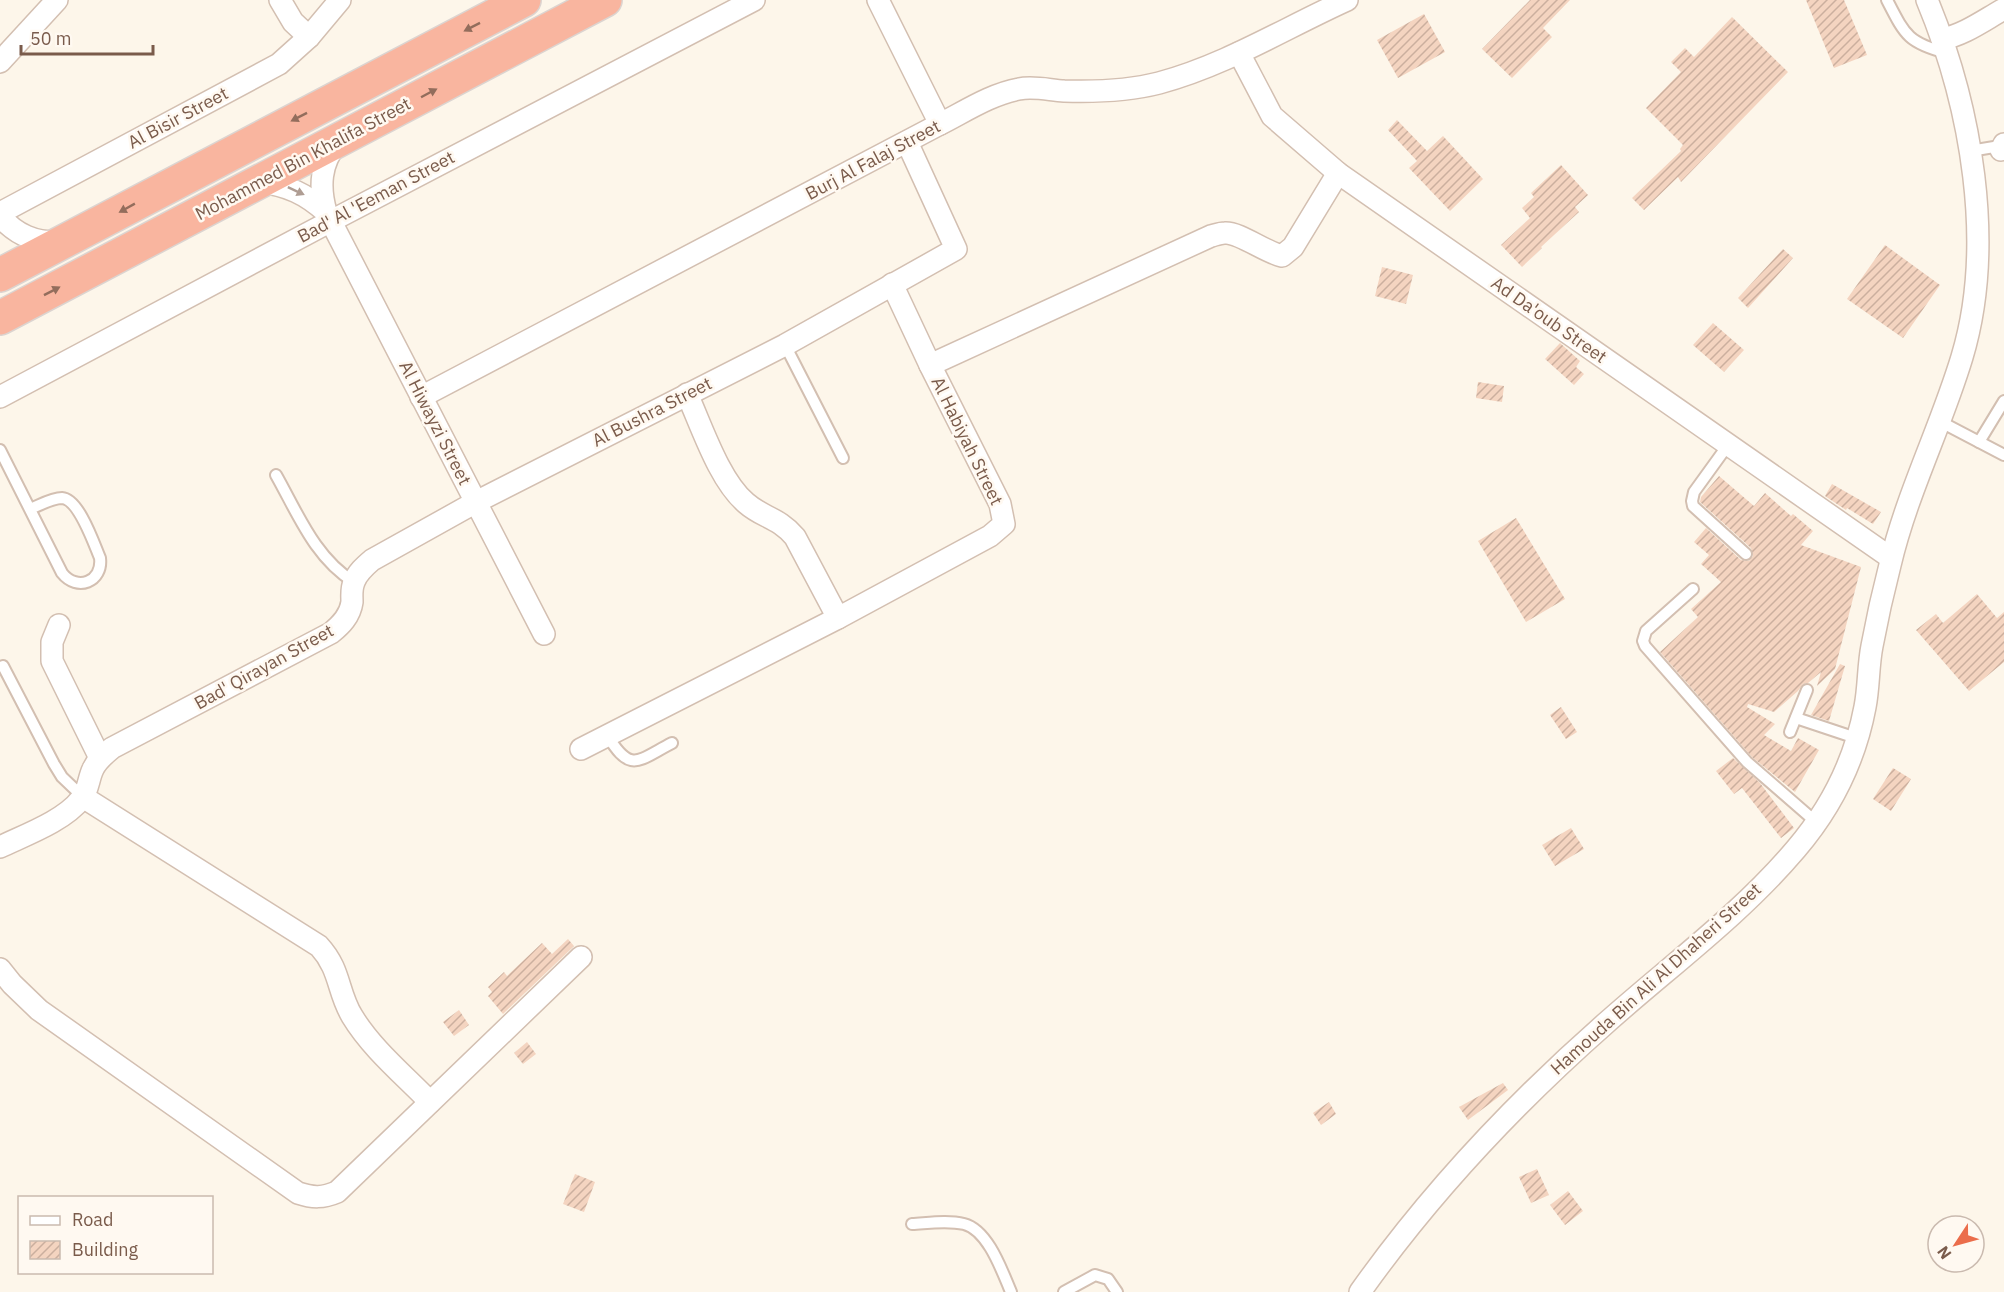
<svg xmlns="http://www.w3.org/2000/svg" width="2004" height="1292" font-family="'IBM Plex Sans',sans-serif">
<style>
.building{fill:url(#building-hatch)}
.lines{fill:none;stroke-linecap:round;stroke-linejoin:round}
.lane-casing{stroke:#d3bfb1;stroke-width:14}
.street-casing{stroke:#d3bfb1;stroke-width:24}
.highway-casing{stroke:#dcd4d0;stroke-width:36}
.lane{stroke:#fff;stroke-width:10}
.street{stroke:#fff;stroke-width:21}
.highway{stroke:#f9b59f;stroke-width:33}
.oneway{fill:#936d5c}
.oneway2{fill:#af9d93}
.labels{text-anchor:middle;stroke-width:5;stroke-linejoin:round;paint-order:stroke}
.street-label{font-size:18px;fill:#7a5b4b;stroke:#fff9f1}
</style>
<defs>
<pattern id="building-hatch" width="6" height="6" patternUnits="userSpaceOnUse" patternTransform="scale(1.5)"><rect width="6" height="6" fill="#f4d4c0"/><path d="M-1 1l2-2M0 6l6-6M5 7l2-2" fill="none" stroke="#cbaf9e"/></pattern>
</defs>
<rect width="100%" height="100%" fill="#fdf6ea"/>
<g class="building">
<polygon points="1530,0 1570,0 1543,28 1552,37 1512,78 1482,49"/>
<polygon points="1806,0 1844,0 1867,55 1834,68"/>
<polygon points="1424,14 1445,52 1398,78 1377,40"/>
<polygon points="1732,17 1788,72 1681,182 1678,177 1644,210 1632,198 1681,151 1680,149 1683,145 1646,108 1681,72 1671,62 1685,48 1694,57"/>
<polygon points="1397,120 1427,151 1443,136 1483,179 1450,211 1409,168 1417,161 1388,130"/>
<polygon points="1561,165 1588,195 1575,207 1579,212 1541,247 1542,248 1522,267 1501,245 1530,218 1522,208 1534,197 1531,193"/>
<polygon points="1885,245 1940,285 1903,338 1847,299"/>
<polygon points="1783,249 1793,258 1748,308 1738,298"/>
<polygon points="1382,267 1413,275 1406,304 1375,296"/>
<polygon points="1713,323 1744,350 1724,372 1693,345"/>
<polygon points="1560,343 1580,361 1576,367 1584,374 1574,385 1545,359"/>
<polygon points="1478,382 1504,386 1502,402 1476,398"/>
<polygon points="1719,476 1754,506 1765,493 1791,516 1793,514 1813,531 1801,545 1861,567 1835,669 1817,686 1821,672 1808,683 1803,684 1798,691 1774,712 1748,704 1747,707 1775,724 1764,735 1791,751 1798,738 1819,750 1795,792 1752,757 1660,652 1698,617 1691,609 1721,582 1701,564 1709,555 1694,542 1706,528 1741,560 1749,561 1753,556 1751,548 1700,502 1701,497"/>
<polygon points="1832,484 1881,512 1873,524 1847,508 1846,510 1825,496"/>
<polygon points="1516,518 1565,599 1526,622 1478,541"/>
<polygon points="1977,594 1997,618 2004,612 2004,662 1969,691 1916,630 1936,614 1943,623"/>
<polygon points="1840,664 1845,666 1829,721 1811,715"/>
<polygon points="1561,707 1577,732 1566,739 1550,715"/>
<polygon points="1733,758 1760,783 1794,828 1781,838 1742,788 1734,794 1716,771"/>
<polygon points="1893,768 1911,779 1891,811 1873,799"/>
<polygon points="1571,828 1584,849 1555,866 1542,845"/>
<polygon points="568,939 574,946 503,1014 488,996 492,992 488,987 504,972 507,976 542,943 552,954"/>
<polygon points="459,1010 469,1025 454,1036 443,1022"/>
<polygon points="527,1042 536,1054 523,1064 514,1053"/>
<polygon points="1503,1083 1508,1090 1468,1120 1459,1107"/>
<polygon points="1329,1102 1336,1114 1321,1125 1313,1113"/>
<polygon points="1537,1169 1549,1195 1531,1203 1519,1177"/>
<polygon points="575,1174 595,1182 584,1212 563,1204"/>
<polygon points="1568,1191 1583,1211 1565,1225 1550,1205"/>
</g>
<g class="lines">
<defs>
<g id="lane">
<path d="M1887 0C1905 35 1908 43 1947 53"/>
<polyline points="1970,151 1994,147 2002,150"/>
<polyline points="785,345 843,458"/>
<polyline points="1941,422 2004,455"/>
<polyline points="1979,442 2004,401"/>
<polyline points="1728,445 1694,492 1692,501 1693,506 1746,554"/>
<path d="M0 450 62 573C77 592 103 582 100 558 94 544 79 499 62 498 52 498 40 505 30 509"/>
<path d="M276 475C298 514 315 558 354 582"/>
<polyline points="1693,589 1646,631 1643,641 1645,646 1747,762 1816,822"/>
<polyline points="3,666 54,764 62,777 83,797"/>
<polyline points="1796,718 1856,738"/>
<polyline points="1790,732 1807,690"/>
<path d="M607 735C631 774 637 761 672 743"/>
<path d="M912 1224C929 1223 948 1220 964 1224 988 1230 1002 1271 1011 1292"/>
<polyline points="1064,1292 1095,1275 1108,1279 1117,1292"/>
</g>
<g id="street">
<polyline points="280,0 293,22 309,37"/>
<polyline points="878,0 940,124"/>
<path d="M1942 39C1964 35 1984 20 2004 9"/>
<polyline points="1239,53 1272,116 1338,173 1891,558"/>
<polyline points="0,62 57,0"/>
<path d="M337 143C320 164 319 187 326 212L544 634"/>
<polyline points="2001,150 2004,144"/>
<path d="M260 182C287 185 306 194 326 212"/>
<polyline points="0,213 279,64 309,37 340,0"/>
<path d="M0 216C16 235 35 243 60 242"/>
<polyline points="892,284 930,365"/>
<path d="M687 394C702 427 719 480 746 503 763 518 778 517 795 537L838 618"/>
<polyline points="0,397 331,221 754,0"/>
<path d="M421 397 940 124C964 112 991 94 1019 89 1033 86 1049 90 1064 91 1096 92 1128 91 1159 83 1226 65 1285 28 1347 0"/>
<polyline points="59,625 52,642 52,661 100,758"/>
<path d="M581 749 838 618 990 536 1004 524 1000 504 930 365 1211 236C1215 235 1220 233 1225 233 1239 232 1265 252 1282 256L1293 247 1338 173"/>
<path d="M83 797 319 946C341 970 337 991 352 1016 372 1049 404 1075 430 1102"/>
<path d="M0 847C25 835 64 821 81 799 89 790 88 779 93 769 97 760 105 754 112 748L331 633C341 625 350 616 352 602 352 595 351 589 354 582 357 573 365 566 372 560L476 502 785 345 956 249 907 142"/>
<path d="M0 969 12 984 39 1010 298 1193C313 1198 323 1198 337 1192L581 957"/>
<path d="M1360 1292C1431 1192 1514 1104 1606 1023 1670 966 1740 915 1796 849 1831 808 1855 760 1865 707 1869 687 1868 666 1872 646 1877 619 1883 592 1890 565 1907 493 1941 427 1962 357 1996 244 1971 106 1927 0"/>
</g>
<g id="highway">
<polyline points="0,275 524,0"/>
<polyline points="0,318 605,0"/>
</g>
</defs>
<use href="#lane" class="lane-casing"/>
<use href="#street" class="street-casing"/>
<use href="#highway" class="highway-casing"/>
<use href="#lane" class="lane"/>
<use href="#street" class="street"/>
<use href="#highway" class="highway"/>
</g>
<defs><path id="oneway-solid" d="M-6-.8H1V-3.2L6.5 0L1 3.2V.8H-6Z" transform="scale(1.5)"/></defs>
<g class="oneway">
<use href="#oneway-solid" transform="translate(472 27) rotate(153)"/>
<use href="#oneway-solid" transform="translate(429 93) rotate(-28)"/>
<use href="#oneway-solid" transform="translate(299 117) rotate(153)"/>
<use href="#oneway-solid" transform="translate(127 208) rotate(151)"/>
<use href="#oneway-solid" transform="translate(52 291) rotate(-27)"/>
</g>
<use class="oneway2" href="#oneway-solid" transform="translate(296 191) rotate(25)"/>
<g class="labels">
<g class="street-label">
<text transform="translate(178 118) rotate(-28)" y="6">Al Bisir Street</text>
<text transform="translate(303 159) rotate(-28)" y="6">Mohammed Bin Khalifa Street</text>
<text transform="translate(873 160) rotate(-28)" y="6">Burj Al Falaj Street</text>
<text transform="translate(376 197) rotate(-28)" y="6">Bad' Al 'Eeman Street</text>
<text transform="translate(1549 320) rotate(35)" y="6">Ad Da'oub Street</text>
<text transform="translate(652 412) rotate(-27)" y="6">Al Bushra Street</text>
<text transform="translate(435 423) rotate(63)" y="6">Al Hiwayzi Street</text>
<text transform="translate(967 441) rotate(64)" y="6">Al Habiyah Street</text>
<text transform="translate(264 667) rotate(-29)" y="6">Bad' Qirayan Street</text>
<text transform="translate(1656 979) rotate(-42)" y="6">Hamouda Bin Ali Al Dhaheri Street</text>
</g>
</g>
<rect x="18" y="1196" width="195" height="78" fill="#fff9f1" stroke="#cabaaf" stroke-width="1.5"/>
<rect x="30" y="1216" width="30" height="9" fill="#ffffff" stroke="#cabaaf" stroke-width="1.5"/>
<text x="72" y="1226" font-size="18" fill="#7a5b4b">Road</text>
<rect x="30" y="1241" width="30" height="18" fill="url(#building-hatch)" stroke="#cabaaf" stroke-width="1.5"/>
<text x="72" y="1256" font-size="18" fill="#7a5b4b">Building</text>
<g transform="translate(1956 1244) rotate(234)"><circle r="28" fill="#fff9f1" stroke="#cabaaf" stroke-width="1.5"/>
<path d="M0-4.5L10 22L0 15L-10 22Z" fill="#eb6d4b"/>
<text y="-9" font-size="16" font-weight="bold" text-anchor="middle" fill="#7a5b4b">N</text>
</g>
<path d="M21 45v9h132v-9" fill="none" stroke="#7a5b4b" stroke-width="3"/>
<text x="30" y="45" font-size="18" fill="#7a5b4b" stroke="#fff9f1" stroke-width="4.5" paint-order="stroke">50 m</text>
</svg>
